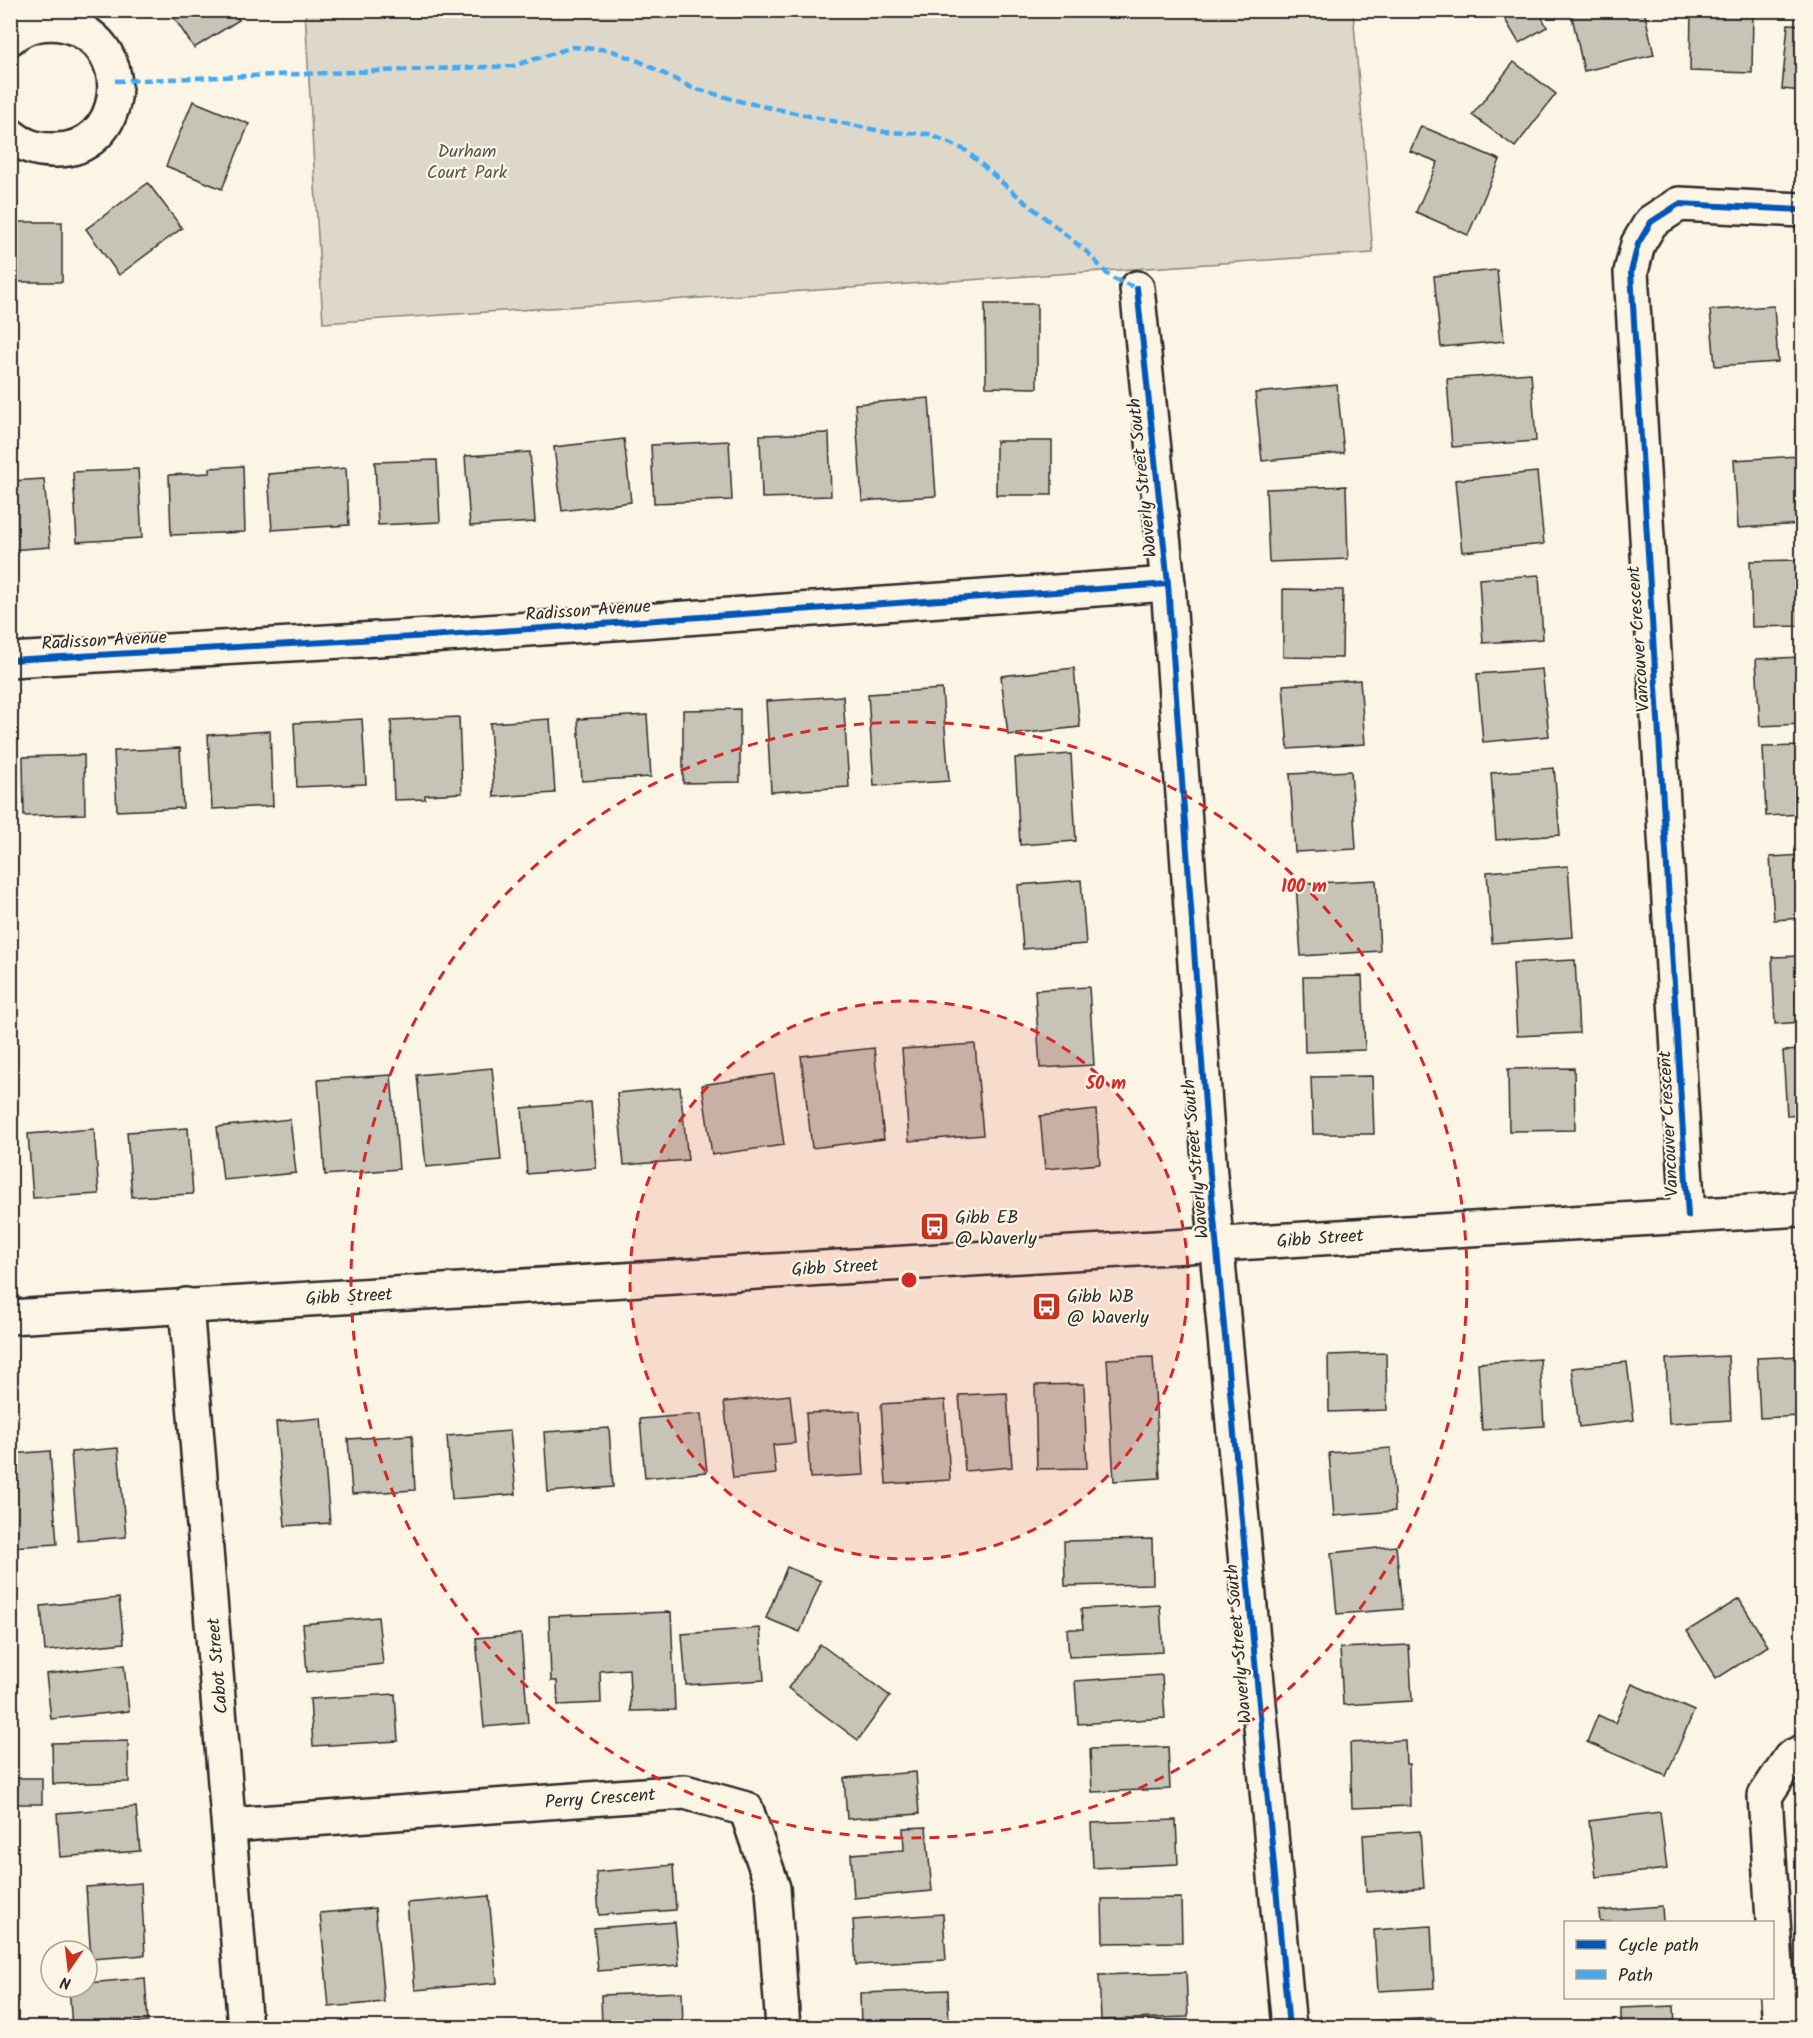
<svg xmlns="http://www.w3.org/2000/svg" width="1813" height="2038" font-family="Kalam,sans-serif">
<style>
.green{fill:#ded8ca;stroke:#84827a;stroke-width:1.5}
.building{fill:#c8c3b7;stroke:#2b2b2b;stroke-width:1.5}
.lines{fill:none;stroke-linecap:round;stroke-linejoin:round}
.minor-casing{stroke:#2b2b2b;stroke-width:38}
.secondary-casing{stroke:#2b2b2b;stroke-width:38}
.minor{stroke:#fcf5e5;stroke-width:33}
.secondary{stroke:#fcf5e5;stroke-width:33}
.quiet{stroke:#3fa9f5;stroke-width:4.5;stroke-dasharray:9 4.5;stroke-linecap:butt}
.cycleway-casing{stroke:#fcf5e5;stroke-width:10}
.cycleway{stroke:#0057b8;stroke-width:6}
.ring{fill:none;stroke:#d62828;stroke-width:3;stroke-dasharray:10 8}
.labels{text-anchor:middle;stroke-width:4.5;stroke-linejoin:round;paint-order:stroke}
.park-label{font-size:18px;fill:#585653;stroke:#fcf5e5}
.street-label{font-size:18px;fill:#2b2b2b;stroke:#fcf5e5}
.poi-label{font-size:18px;fill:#2b2b2b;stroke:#fcf5e5;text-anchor:start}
.centre{fill:#d62828;stroke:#fcf5e5;stroke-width:3}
.ring-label{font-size:18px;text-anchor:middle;font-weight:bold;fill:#d62828;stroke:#fcf5e5;stroke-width:4.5;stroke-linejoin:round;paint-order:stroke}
</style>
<rect width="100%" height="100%" fill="#fcf5e5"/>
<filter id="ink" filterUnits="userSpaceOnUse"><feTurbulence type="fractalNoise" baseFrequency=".0167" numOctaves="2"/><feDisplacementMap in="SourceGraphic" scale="12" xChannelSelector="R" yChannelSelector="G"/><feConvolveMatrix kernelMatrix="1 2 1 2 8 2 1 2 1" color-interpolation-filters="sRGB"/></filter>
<g filter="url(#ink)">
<polygon class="green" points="305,11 1353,11 1373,253 323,323"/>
<g class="building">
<polygon points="169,10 233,10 239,20 194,48"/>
<polygon points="1538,10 1547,27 1519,43 1500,11"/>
<polygon points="1577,10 1644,10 1654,55 1584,71 1571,12"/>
<polygon points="1691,10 1753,10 1752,73 1690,71"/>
<polygon points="1788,24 1802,25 1802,91 1782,89"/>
<polygon points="1514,62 1556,94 1515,147 1472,115"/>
<polygon points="193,101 249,124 222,189 166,166"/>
<polygon points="1421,126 1500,160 1468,235 1416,212 1438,162 1410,151"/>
<polygon points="148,183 182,228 119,275 86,229"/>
<rect x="10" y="222" width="52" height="60"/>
<polygon points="1497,270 1504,341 1441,347 1434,276"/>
<polygon points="985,304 1037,304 1037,388 986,387"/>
<polygon points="1774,306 1778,362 1715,366 1710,310"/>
<polygon points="1531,373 1536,441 1452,447 1447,379"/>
<polygon points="1337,385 1344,453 1262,461 1255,393"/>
<polygon points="929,398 936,496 862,501 855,404"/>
<polygon points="829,433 831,496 762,498 760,435"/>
<polygon points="624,439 631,502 562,511 554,447"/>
<polygon points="729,441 732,500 654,503 651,445"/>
<rect x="996" y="441" width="56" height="54"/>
<polygon points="530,452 535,522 470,526 465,456"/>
<polygon points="1798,456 1802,524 1738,528 1734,460"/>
<polygon points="437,460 440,522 378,525 375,462"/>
<polygon points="243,466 245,532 171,535 169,475 210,473 210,468"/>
<polygon points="346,468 349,525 272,530 268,474"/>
<polygon points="138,469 142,538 77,542 73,472"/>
<polygon points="1537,472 1544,544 1462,552 1455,480"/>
<polygon points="44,479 50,547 10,550 10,481"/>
<polygon points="1346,486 1348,559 1269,562 1266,489"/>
<polygon points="1802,560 1802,626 1752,627 1750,561"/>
<polygon points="1539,575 1543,639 1483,643 1479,579"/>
<polygon points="1283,589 1343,590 1342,658 1283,657"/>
<polygon points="1802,657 1802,724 1760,726 1756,659"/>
<polygon points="1074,668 1080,727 1008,735 1001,676"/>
<polygon points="1542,669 1549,736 1483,742 1477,674"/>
<polygon points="1360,680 1365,744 1288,749 1283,685"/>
<polygon points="942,689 949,781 874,786 868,694"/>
<polygon points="843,696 849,787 771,792 766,701"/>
<polygon points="740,709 740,782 683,783 683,710"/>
<polygon points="647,715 651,777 582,781 578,719"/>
<polygon points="459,717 462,793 425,795 425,799 394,800 391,720"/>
<polygon points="362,719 366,784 297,787 294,723"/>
<polygon points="550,719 555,793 494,797 490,723"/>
<polygon points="270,731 273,806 212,809 208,735"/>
<polygon points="1802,746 1802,814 1766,816 1763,747"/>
<polygon points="180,748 183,808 117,811 114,751"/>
<polygon points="1071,754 1076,841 1020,845 1015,758"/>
<polygon points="84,755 85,814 24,816 23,757"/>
<polygon points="1554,768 1560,835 1496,840 1491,773"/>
<polygon points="1351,771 1356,849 1295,852 1290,774"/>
<polygon points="1802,855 1802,918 1774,920 1770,857"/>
<polygon points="1568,866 1573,937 1492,943 1487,872"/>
<polygon points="1081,880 1086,944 1023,949 1018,885"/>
<polygon points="1376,880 1380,951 1301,956 1296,884"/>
<polygon points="1802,956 1802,1022 1775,1024 1772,957"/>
<polygon points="1575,960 1579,1033 1517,1036 1513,963"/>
<polygon points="1362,976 1365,1050 1305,1052 1303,977"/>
<polygon points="1089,987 1094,1065 1040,1068 1035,990"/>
<polygon points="975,1044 983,1135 909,1141 902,1049"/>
<polygon points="874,1048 884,1139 812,1148 801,1056"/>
<polygon points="1802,1050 1802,1115 1787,1116 1783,1051"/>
<polygon points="492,1068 501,1160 426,1167 417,1075"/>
<polygon points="1574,1068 1575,1130 1509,1131 1508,1069"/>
<polygon points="774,1074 784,1145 712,1155 702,1085"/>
<polygon points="391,1075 399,1169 325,1175 318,1080"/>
<polygon points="1372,1076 1374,1134 1313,1134 1311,1077"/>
<polygon points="680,1087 688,1160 624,1165 617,1093"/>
<polygon points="591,1102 596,1168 527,1174 522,1108"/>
<polygon points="1096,1110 1100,1164 1045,1169 1040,1116"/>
<polygon points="290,1119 296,1173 223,1180 217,1127"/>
<polygon points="188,1128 193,1194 132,1197 127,1132"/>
<polygon points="94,1129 99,1194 33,1198 28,1134"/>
<polygon points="1386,1353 1387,1410 1329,1412 1328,1355"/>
<polygon points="1728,1356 1731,1420 1669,1424 1666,1359"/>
<polygon points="1802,1356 1802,1416 1760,1418 1757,1358"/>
<polygon points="1153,1357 1160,1478 1114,1481 1107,1359"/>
<polygon points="1540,1359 1544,1426 1482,1430 1478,1363"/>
<polygon points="1627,1362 1634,1420 1579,1427 1572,1368"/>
<polygon points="1084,1384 1087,1468 1037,1469 1035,1385"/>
<polygon points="1007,1393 1012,1467 965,1471 959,1395"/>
<polygon points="790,1395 795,1443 773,1445 776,1474 733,1478 724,1402"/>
<polygon points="945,1400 950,1480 886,1484 881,1404"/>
<polygon points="860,1411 864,1475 810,1478 806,1413"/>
<polygon points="701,1414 707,1472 645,1478 640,1419"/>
<polygon points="321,1418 330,1523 285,1526 276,1422"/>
<polygon points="609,1428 613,1487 548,1492 544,1432"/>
<polygon points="510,1431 516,1494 452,1499 447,1436"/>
<polygon points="412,1435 415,1490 352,1494 348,1439"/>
<polygon points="118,1448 126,1537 78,1541 71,1452"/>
<polygon points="1391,1448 1395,1511 1334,1516 1329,1453"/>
<polygon points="50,1451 57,1544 11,1547 10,1454"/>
<polygon points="1152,1539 1153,1584 1065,1586 1064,1541"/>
<polygon points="1396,1546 1402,1609 1337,1614 1331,1553"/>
<polygon points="787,1567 821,1581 800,1632 766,1618"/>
<polygon points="119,1598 124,1643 45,1651 41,1606"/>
<polygon points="1739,1599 1768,1646 1716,1679 1687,1631"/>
<polygon points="1160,1605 1163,1652 1069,1657 1067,1629 1083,1629 1081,1609"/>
<polygon points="671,1612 675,1710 631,1711 629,1669 600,1671 601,1703 558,1705 557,1681 551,1681 549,1616"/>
<polygon points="378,1617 383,1664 307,1672 303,1624"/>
<polygon points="760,1628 764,1680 686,1685 682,1634"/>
<polygon points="521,1634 528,1723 484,1727 476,1638"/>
<polygon points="820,1644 890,1696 858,1740 788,1688"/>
<polygon points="1409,1645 1412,1701 1343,1705 1340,1648"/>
<polygon points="124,1665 129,1711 51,1719 46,1674"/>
<polygon points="1162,1675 1165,1718 1078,1724 1075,1681"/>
<polygon points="1632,1684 1694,1711 1666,1776 1587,1742 1598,1715 1615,1723"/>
<polygon points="395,1694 398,1741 313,1746 310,1699"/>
<polygon points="1405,1740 1406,1764 1409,1764 1410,1806 1352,1808 1350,1743"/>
<polygon points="128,1741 129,1782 53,1784 52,1743"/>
<polygon points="1168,1747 1170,1789 1092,1792 1090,1749"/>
<polygon points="916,1772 919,1814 847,1819 844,1778"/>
<rect x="10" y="1778" width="32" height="26"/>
<polygon points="136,1807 140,1851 60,1857 57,1813"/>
<polygon points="1660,1812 1667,1869 1596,1877 1589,1821"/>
<polygon points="1176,1820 1178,1864 1093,1868 1091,1823"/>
<polygon points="926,1827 932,1891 854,1898 851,1854 904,1850 903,1828"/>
<polygon points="1420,1831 1424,1888 1366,1892 1363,1835"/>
<polygon points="673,1865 676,1910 599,1915 596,1872"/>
<polygon points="141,1883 145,1955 91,1959 86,1887"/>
<polygon points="489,1896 497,1983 415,1990 407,1903"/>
<polygon points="1181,1898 1182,1942 1103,1943 1102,1899"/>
<polygon points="1662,1906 1663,1922 1600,1922 1599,1911"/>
<polygon points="375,1908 384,2002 329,2007 320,1913"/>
<polygon points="943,1914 946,1960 856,1965 853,1920"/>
<polygon points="675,1922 679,1965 598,1971 594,1928"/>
<polygon points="1431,1926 1434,1988 1378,1991 1374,1930"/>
<polygon points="1186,1972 1188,2017 1101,2020 1099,1975"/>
<polygon points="145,1978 148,2022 72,2028 69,1987 87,1987 87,1983"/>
<polygon points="948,1990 949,2028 861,2028 860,1993"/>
<polygon points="682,1992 683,2028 602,2028 601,1995"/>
<polygon points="1674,2006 1675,2028 1621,2028 1621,2008"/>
<polygon points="1435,2018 1436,2028 1372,2028 1372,2021"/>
</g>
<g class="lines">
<defs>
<g id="minor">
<path d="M10 38C25 24 47 21 66 25 140 44 125 153 53 150 36 150 23 146 10 135"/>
<polyline points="1137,288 1168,584 1210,1175 1289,2028"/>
<polyline points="10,660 430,636 1168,584"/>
<polyline points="1688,1216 1631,272 1638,244 1651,222 1679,204 1802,210"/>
<polyline points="186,1305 245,2028"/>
<polyline points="230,1825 685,1792 746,1809 773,1888 783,2028"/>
<polyline points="1780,2028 1765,1796 1791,1757 1802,1752"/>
</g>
<polyline id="secondary" points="10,1317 1802,1209"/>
</defs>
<use href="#minor" class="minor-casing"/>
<use href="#secondary" class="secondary-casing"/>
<use href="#minor" class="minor"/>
<use href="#secondary" class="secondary"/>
<polyline class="quiet" points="115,81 513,66 573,47 610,50 641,62 690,87 743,102 885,132 929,134 965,150 1013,192 1087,252 1111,278 1137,288"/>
<defs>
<g id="cycleway">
<polyline points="1137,288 1168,584 1210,1175 1289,2028"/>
<polyline points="10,660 430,636 1168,584"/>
<polyline points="1688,1216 1631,272 1638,244 1651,222 1679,204 1802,210"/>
</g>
</defs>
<use href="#cycleway" class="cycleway-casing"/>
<use href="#cycleway" class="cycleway"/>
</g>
</g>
<circle cx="909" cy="1280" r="279" fill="#d62828" fill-opacity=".12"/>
<g class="ring">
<circle cx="909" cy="1280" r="279"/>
<circle cx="909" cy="1280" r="558"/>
</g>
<defs>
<symbol id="bus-square" viewBox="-11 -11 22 22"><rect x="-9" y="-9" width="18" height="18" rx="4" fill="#c8321e" stroke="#fcf5e5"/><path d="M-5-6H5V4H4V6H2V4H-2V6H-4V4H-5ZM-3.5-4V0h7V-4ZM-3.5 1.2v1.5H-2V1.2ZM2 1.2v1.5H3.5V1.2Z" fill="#fff"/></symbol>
</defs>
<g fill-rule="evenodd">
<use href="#bus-square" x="918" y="1210" width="33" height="33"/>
<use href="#bus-square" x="1030" y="1290" width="33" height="33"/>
</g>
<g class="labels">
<g class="park-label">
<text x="467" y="157">Durham<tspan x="467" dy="21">Court Park</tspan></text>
</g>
<g class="street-label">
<text transform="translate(1142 478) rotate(-96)" y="6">Waverly Street South</text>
<text transform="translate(588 610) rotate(-4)" y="6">Radisson Avenue</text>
<text transform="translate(1638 639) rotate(-94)" y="6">Vancouver Crescent</text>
<text transform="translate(104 640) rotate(-3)" y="6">Radisson Avenue</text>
<text transform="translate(1668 1124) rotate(-93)" y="6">Vancouver Crescent</text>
<text transform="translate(1195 1159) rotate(-95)" y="6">Waverly Street South</text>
<text transform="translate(1320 1238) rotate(-4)" y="6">Gibb Street</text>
<text transform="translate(835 1267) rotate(-3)" y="6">Gibb Street</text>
<text transform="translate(349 1296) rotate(-3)" y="6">Gibb Street</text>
<text transform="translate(1238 1644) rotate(-95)" y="6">Waverly Street South</text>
<text transform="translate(217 1666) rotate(-95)" y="6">Cabot Street</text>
<text transform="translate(600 1798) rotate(-4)" y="6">Perry Crescent</text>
</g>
<g class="poi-label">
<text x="955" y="1223">Gibb EB<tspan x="955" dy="21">@ Waverly</tspan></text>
<text x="1067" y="1302">Gibb WB<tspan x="1067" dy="21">@ Waverly</tspan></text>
</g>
</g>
<circle cx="909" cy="1280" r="9" class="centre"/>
<g class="ring-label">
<text x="1304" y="892">100 m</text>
<text x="1106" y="1089">50 m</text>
</g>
<rect width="1813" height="2038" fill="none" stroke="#fcf5e5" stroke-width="36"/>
<rect x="18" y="18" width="1777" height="2002" fill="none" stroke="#2b2b2b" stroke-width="2" filter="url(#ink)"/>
<rect x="1564" y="1921" width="210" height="78" fill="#fcf5e5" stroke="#a8a49b" stroke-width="1.5"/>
<rect x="1576" y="1940" width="30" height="9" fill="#0057b8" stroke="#a8a49b" stroke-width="1.5"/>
<text x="1618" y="1951" font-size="18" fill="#2b2b2b">Cycle path</text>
<rect x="1576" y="1970" width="30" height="9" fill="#3fa9f5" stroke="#a8a49b" stroke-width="1.5"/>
<text x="1618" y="1981" font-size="18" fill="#2b2b2b">Path</text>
<g transform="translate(69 1969) rotate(194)"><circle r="28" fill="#fcf5e5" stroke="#a8a49b" stroke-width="1.5"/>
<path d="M0-4.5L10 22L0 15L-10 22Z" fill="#c8321e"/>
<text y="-9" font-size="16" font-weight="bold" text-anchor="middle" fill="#2b2b2b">N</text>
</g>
</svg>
